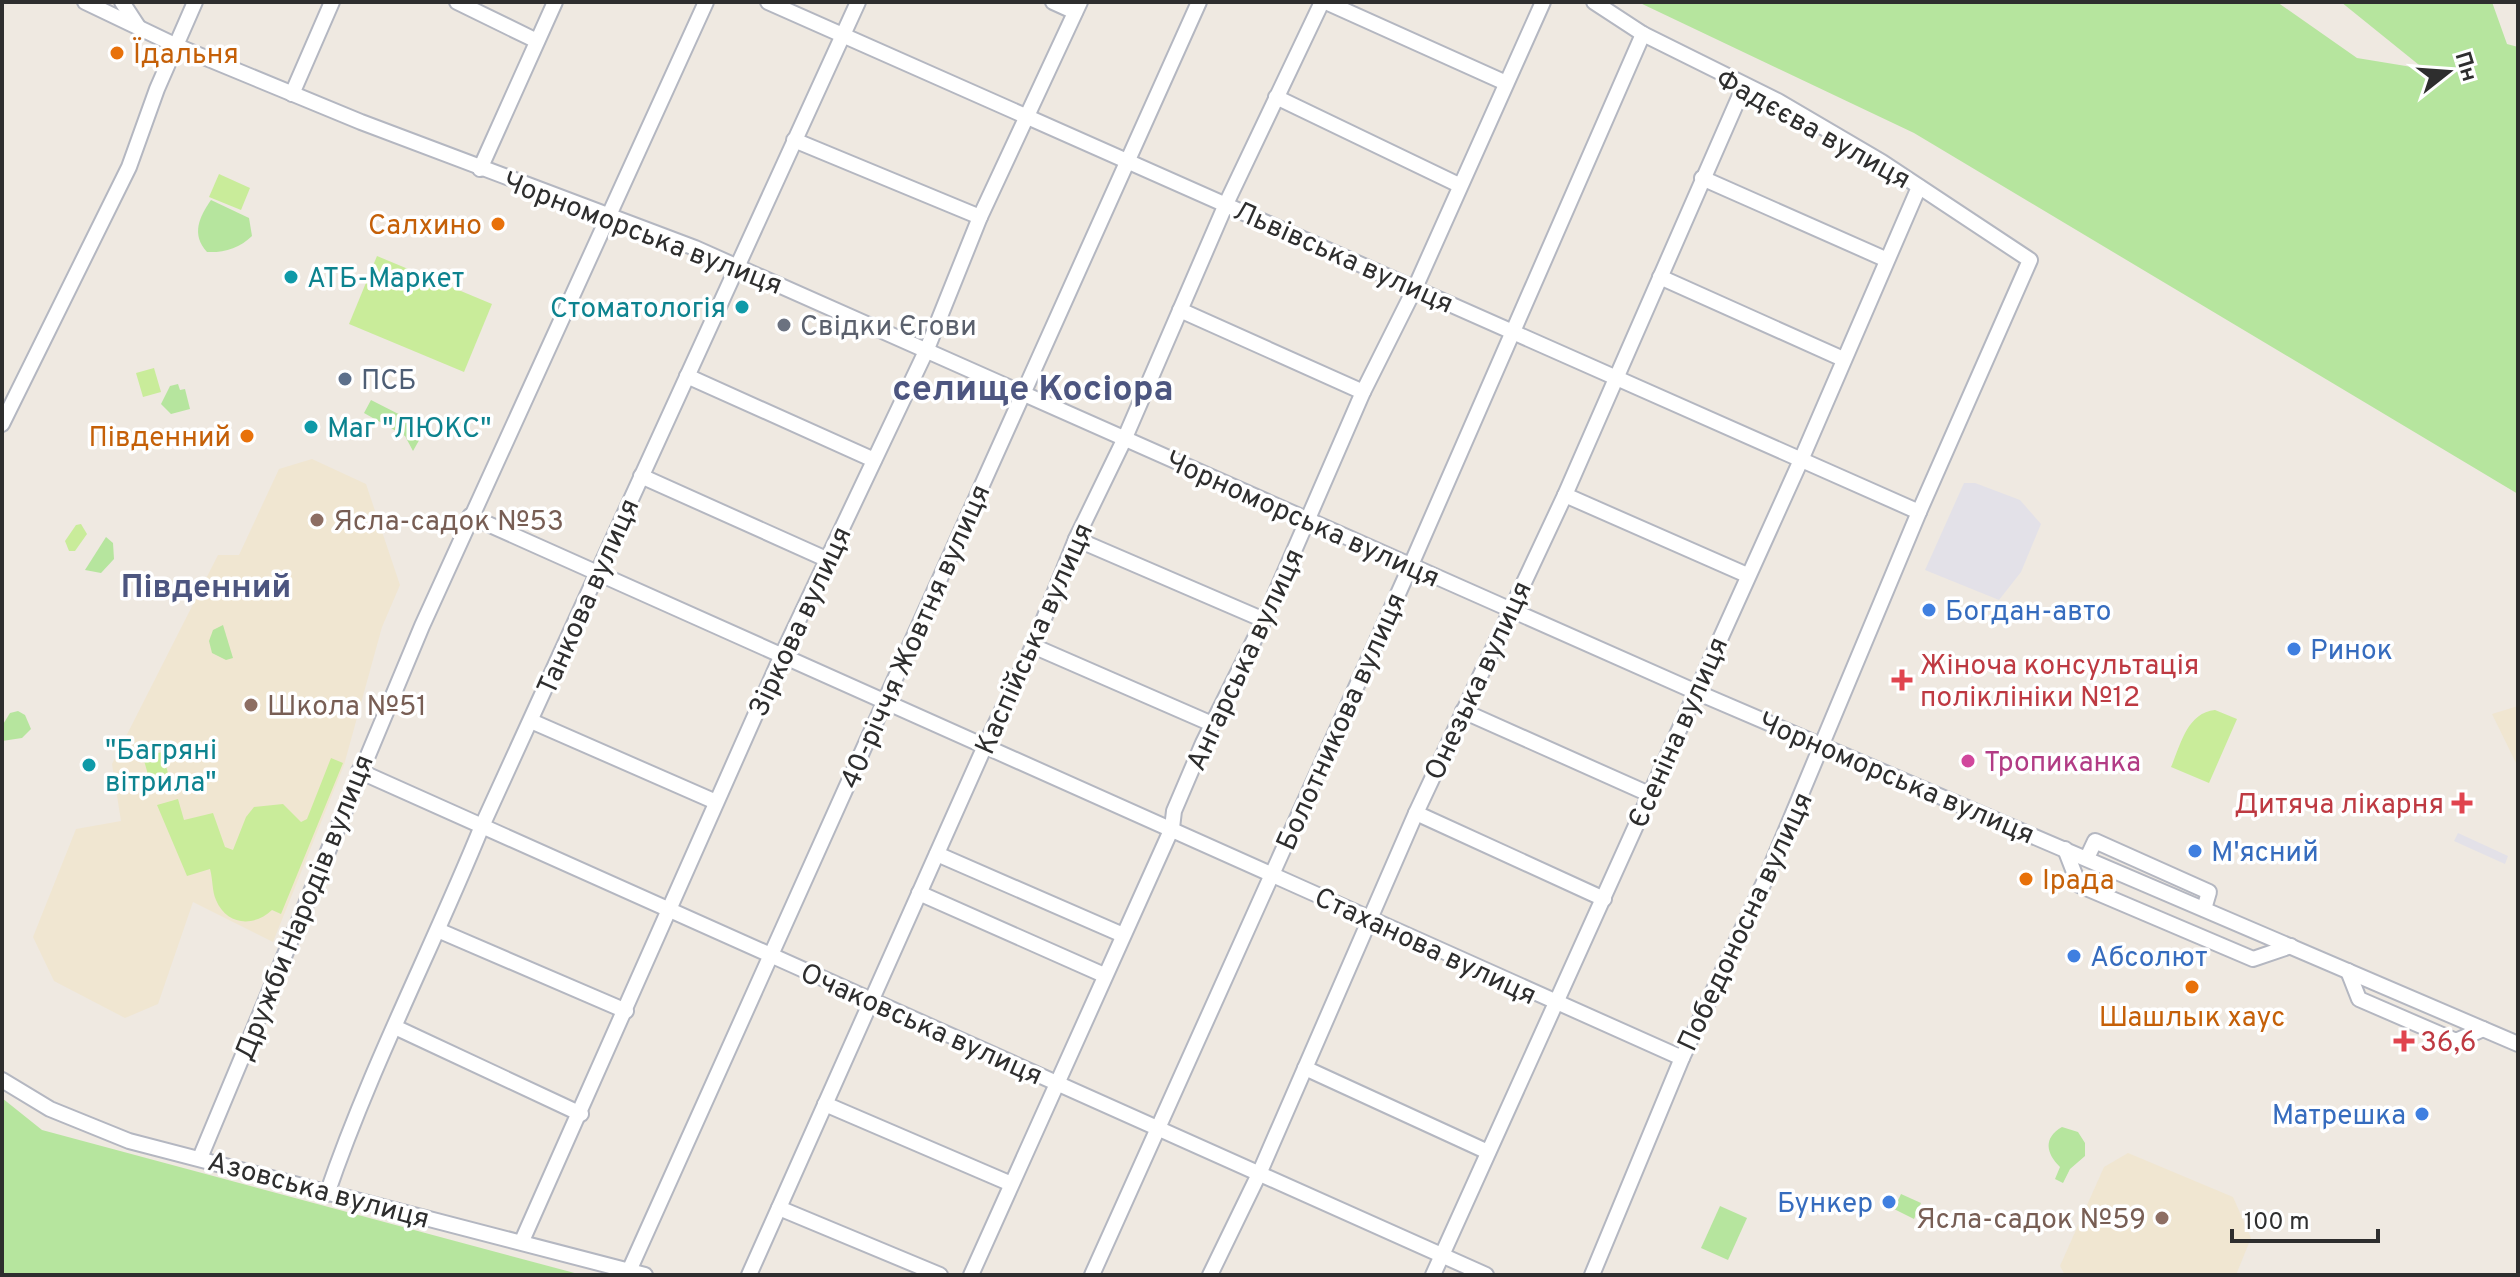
<svg xmlns="http://www.w3.org/2000/svg" width="2520" height="1277" font-family="Overpass,sans-serif">
<style>
.industrial{fill:#e3e1e8}
.education{fill:#f0e6d1}
.green{fill:#b6e59e}
.pitch{fill:#c9ec9a}
.lines{fill:none;stroke-linecap:round;stroke-linejoin:round}
.minor-casing{stroke:#b4b7c1;stroke-width:18}
.minor{stroke:#fff;stroke-width:14}
.food-dot{fill:#e8710a;stroke:#fff;stroke-width:3}
.culture-dot{fill:#0f9aa8;stroke:#fff;stroke-width:3}
.worship-dot{fill:#6b7280;stroke:#fff;stroke-width:3}
.service-dot{fill:#5c6f8a;stroke:#fff;stroke-width:3}
.education-dot{fill:#8d6e63;stroke:#fff;stroke-width:3}
.shop-dot{fill:#3f7fe0;stroke:#fff;stroke-width:3}
.health-dot{fill:#e0444e;stroke:#fff;stroke-width:3}
.hotel-dot{fill:#d1479c;stroke:#fff;stroke-width:3}
.labels{text-anchor:middle;stroke-width:7;stroke-linejoin:round;paint-order:stroke}
.food-label{font-size:28px;fill:#c56008;stroke:#fff;text-anchor:start}
.street-label{font-size:28px;fill:#2e2e2e;stroke:#fff}
.culture-label{font-size:28px;fill:#0d838f;stroke:#fff;text-anchor:start}
.worship-label{font-size:28px;fill:#5b616d;stroke:#fff;text-anchor:start}
.service-label{font-size:28px;fill:#4e5e75;stroke:#fff;text-anchor:start}
.education-label{font-size:28px;fill:#785e54;stroke:#fff;text-anchor:start}
.shop-label{font-size:28px;fill:#366cbe;stroke:#fff;text-anchor:start}
.health-label{font-size:28px;fill:#be3a42;stroke:#fff;text-anchor:start}
.hotel-label{font-size:28px;fill:#b23c85;stroke:#fff;text-anchor:start}
.quarter-label{font-size:32px;font-weight:bold;fill:#4d5680;stroke:#fff}
.district-label{font-size:36px;font-weight:bold;fill:#4d5680;stroke:#fff}
</style>
<rect width="100%" height="100%" fill="#efe9e1"/>
<g class="industrial">
<polygon points="1964,483 1975,483 2020,500 2041,524 2021,572 1999,600 1925,570"/>
<polygon points="2458,833 2508,856 2505,864 2454,841"/>
</g>
<g class="education">
<polygon points="312,459 366,484 400,585 382,627 344,765 273,942 193,902 158,1004 125,1018 54,981 33,937 76,829 121,821 112,764 218,555 239,555 279,469"/>
<polygon points="2518,706 2518,767 2492,714"/>
<polygon points="2128,1153 2233,1197 2251,1238 2236,1275 2065,1275 2060,1266 2104,1167"/>
</g>
<g class="green">
<polygon points="1638,2 2277,2 2357,58 2424,69 2341,2 2492,2 2507,44 2518,47 2518,494 1914,133"/>
<path d="M211 200 249 218 252 236C240 248 223 253 207 252 191 235 199 217 211 200Z"/>
<polygon points="178,384 180,390 185,389 190,409 171,414 161,404 170,386"/>
<polygon points="371,400 426,428 413,451 405,436 364,413"/>
<polygon points="106,537 113,543 114,559 101,573 85,570"/>
<polygon points="223,625 233,658 226,660 212,653 209,641 213,630"/>
<polygon points="18,711 25,715 31,729 22,738 2,741 2,726 10,713"/>
<polygon points="2,1098 42,1130 582,1275 2,1275"/>
<path d="M2062 1127 2078 1132 2085 1143V1156L2070 1169 2063 1183 2055 1179 2060 1167C2046 1153 2043 1138 2062 1127Z"/>
<polygon points="1901,1194 1921,1203 1914,1219 1894,1209"/>
<polygon points="1720,1206 1747,1218 1728,1260 1701,1248"/>
</g>
<g class="pitch">
<polygon points="219,174 250,188 241,210 209,197"/>
<polygon points="377,256 492,304 464,372 349,324"/>
<polygon points="154,368 161,392 143,397 136,373"/>
<polygon points="81,524 87,534 75,551 69,551 65,541 76,525"/>
<path d="M2215 710 2237 719 2209 783 2171 767C2181 744 2187 713 2215 710Z"/>
<polygon points="162,752 172,787 153,792 143,757"/>
<path d="M331 758 343 763 281 914 272 910C254 927 227 926 216 900 212 891 213 880 210 869L187 876 157 805 178 799 184 820 213 813 225 847 233 850 246 817 254 807 283 804 301 822 307 819Z"/>
</g>
<g class="lines">
<defs>
<g id="minor">
<polyline points="85,2 177,46 361,122 695,248 1694,691 2518,1044"/>
<polyline points="122,2 139,28"/>
<polyline points="457,2 537,41"/>
<polyline points="768,2 1919,512"/>
<polyline points="1053,2 1075,12"/>
<polyline points="1326,2 1506,83"/>
<polyline points="292,94 332,2"/>
<polyline points="1276,97 1459,185"/>
<polyline points="794,140 980,217"/>
<polyline points="480,169 555,2"/>
<polyline points="1702,178 1885,259"/>
<polyline points="1660,277 1843,359"/>
<polyline points="1180,310 1363,392"/>
<polyline points="687,376 874,460"/>
<polyline points="2,424 129,167 157,89 195,2"/>
<polyline points="641,476 826,559"/>
<polyline points="1565,495 1747,575"/>
<polyline points="470,516 1682,1058"/>
<polyline points="1076,539 1264,620"/>
<polyline points="1033,646 1212,724"/>
<polyline points="1463,711 1649,794"/>
<polyline points="531,721 716,802"/>
<polyline points="359,771 1486,1275"/>
<polyline points="1416,813 1604,899"/>
<polyline points="2065,849 2079,885 2253,959 2291,946"/>
<polyline points="937,854 1123,935"/>
<polyline points="2087,858 2095,841 2209,892 2204,909"/>
<polyline points="919,893 1104,975"/>
<polyline points="440,931 626,1011"/>
<polyline points="2348,971 2359,999 2456,1041 2483,1029"/>
<polyline points="397,1028 581,1114"/>
<polyline points="1305,1068 1488,1152"/>
<polyline points="2,1080 50,1109 129,1141 645,1275"/>
<polyline points="825,1104 1009,1183"/>
<polyline points="200,1158 422,626 706,2"/>
<path d="M327 1194C370 1068 432 949 482 826L858 2"/>
<polyline points="779,1208 940,1275"/>
<polyline points="522,1241 781,657 927,349 980,217 1080,2"/>
<polyline points="629,1271 1199,2"/>
<polyline points="749,1275 984,748 1033,646 1076,539 1124,440 1226,204 1322,2"/>
<polyline points="971,1275 1172,828 1174,811 1203,743 1264,620 1363,392 1415,288 1543,2"/>
<polyline points="1092,1275 1411,565 1643,34"/>
<polyline points="1210,1275 1259,1174 1416,813 1565,495 1744,86"/>
<polyline points="1433,1275 1801,460 1919,187"/>
<polyline points="1592,1275 1682,1058 1766,878 1919,512 2030,260 1882,162 1778,101 1643,34 1594,2"/>
</g>
</defs>
<use href="#minor" class="minor-casing"/>
<use href="#minor" class="minor"/>
</g>
<g class="food-dot">
<circle cx="117" cy="53" r="8"/>
<circle cx="498" cy="224" r="8"/>
<circle cx="247" cy="436" r="8"/>
<circle cx="2026" cy="879" r="8"/>
<circle cx="2192" cy="987" r="8"/>
</g>
<g class="culture-dot">
<circle cx="291" cy="277" r="8"/>
<circle cx="742" cy="307" r="8"/>
<circle cx="311" cy="427" r="8"/>
<circle cx="89" cy="765" r="8"/>
</g>
<circle class="worship-dot" cx="784" cy="325" r="8"/>
<circle class="service-dot" cx="345" cy="379" r="8"/>
<g class="education-dot">
<circle cx="317" cy="520" r="8"/>
<circle cx="251" cy="705" r="8"/>
<circle cx="2162" cy="1218" r="8"/>
</g>
<g class="shop-dot">
<circle cx="1929" cy="610" r="8"/>
<circle cx="2294" cy="649" r="8"/>
<circle cx="2195" cy="851" r="8"/>
<circle cx="2074" cy="956" r="8"/>
<circle cx="2422" cy="1114" r="8"/>
<circle cx="1889" cy="1202" r="8"/>
</g>
<g class="health-dot">
<path d="M1898 668h8v8h8v8h-8v8h-8v-8h-8v-8h8z"/>
<path d="M2458 791h8v8h8v8h-8v8h-8v-8h-8v-8h8z"/>
<path d="M2400 1029h8v8h8v8h-8v8h-8v-8h-8v-8h8z"/>
</g>
<circle class="hotel-dot" cx="1968" cy="761" r="8"/>
<g class="labels">
<g class="food-label">
<text x="133" y="63">Їдальня</text>
<text x="482" y="234" text-anchor="end">Салхино</text>
<text x="231" y="446" text-anchor="end">Південний</text>
<text x="2042" y="889">Ірада</text>
<text x="2192" y="1026" text-anchor="middle">Шашлык хаус</text>
</g>
<g class="street-label">
<text transform="translate(1814 128) rotate(29)" y="10">Фадєєва вулиця</text>
<text transform="translate(643 232) rotate(21)" y="10">Чорноморська вулиця</text>
<text transform="translate(1344 256) rotate(24)" y="10">Львівська вулиця</text>
<text transform="translate(1303 518) rotate(24)" y="10">Чорноморська вулиця</text>
<text transform="translate(587 596) rotate(-66)" y="10">Танкова вулиця</text>
<text transform="translate(799 621) rotate(-65)" y="10">Зіркова вулиця</text>
<text transform="translate(914 636) rotate(-66)" y="10">40-річчя Жовтня вулиця</text>
<text transform="translate(1033 638) rotate(-66)" y="10">Каспійська вулиця</text>
<text transform="translate(1244 659) rotate(-65)" y="10">Ангарська вулиця</text>
<text transform="translate(1477 680) rotate(-65)" y="10">Онезька вулиця</text>
<text transform="translate(1340 721) rotate(-66)" y="10">Болотникова вулиця</text>
<text transform="translate(1677 732) rotate(-66)" y="10">Єсеніна вулиця</text>
<text transform="translate(1897 777) rotate(23)" y="10">Чорноморська вулиця</text>
<text transform="translate(303 907) rotate(-68)" y="10">Дружби Народів вулиця</text>
<text transform="translate(1744 921) rotate(-65)" y="10">Победоносна вулиця</text>
<text transform="translate(1426 945) rotate(25)" y="10">Стаханова вулиця</text>
<text transform="translate(922 1023) rotate(24)" y="10">Очаковська вулиця</text>
<text transform="translate(319 1189) rotate(15)" y="10">Азовська вулиця</text>
</g>
<g class="culture-label">
<text x="307" y="287">АТБ-Маркет</text>
<text x="726" y="317" text-anchor="end">Стоматологія</text>
<text x="327" y="437">Маг "ЛЮКС"</text>
<text x="105" y="759">"Багряні<tspan x="105" dy="32">вітрила"</tspan></text>
</g>
<g class="worship-label">
<text x="800" y="335">Свідки Єгови</text>
</g>
<g class="service-label">
<text x="361" y="389">ПСБ</text>
</g>
<g class="education-label">
<text x="333" y="530">Ясла-садок №53</text>
<text x="267" y="715">Школа №51</text>
<text x="2146" y="1228" text-anchor="end">Ясла-садок №59</text>
</g>
<g class="shop-label">
<text x="1945" y="620">Богдан-авто</text>
<text x="2310" y="659">Ринок</text>
<text x="2211" y="861">М'ясний</text>
<text x="2090" y="966">Абсолют</text>
<text x="2406" y="1124" text-anchor="end">Матрешка</text>
<text x="1873" y="1212" text-anchor="end">Бункер</text>
</g>
<g class="health-label">
<text x="1920" y="674">Жіноча консультація<tspan x="1920" dy="32">поліклініки №12</tspan></text>
<text x="2444" y="813" text-anchor="end">Дитяча лікарня</text>
<text x="2420" y="1051">36,6</text>
</g>
<g class="hotel-label">
<text x="1984" y="771">Тропиканка</text>
</g>
<g class="quarter-label">
<text x="206" y="597">Південний</text>
</g>
<g class="district-label">
<text x="1033" y="400">селище Косіора</text>
</g>
</g>
<rect width="2520" height="1277" fill="none" stroke="#2e2e2e" stroke-width="8"/>
<g transform="translate(2448 72) rotate(73)" stroke="#ffffff" stroke-width="6" paint-order="stroke">
<path d="M0-6L14 30L0 20L-14 30Z" fill="#2e2e2e"/>
<text y="-12" font-size="22" font-weight="bold" text-anchor="middle" fill="#2e2e2e">Пн</text>
</g>
<path d="M2232 1229v12h146v-12" fill="none" stroke="#2e2e2e" stroke-width="4"/>
<text x="2244" y="1229" font-size="24" fill="#2e2e2e" stroke="#ffffff" stroke-width="6" paint-order="stroke">100 m</text>
</svg>
